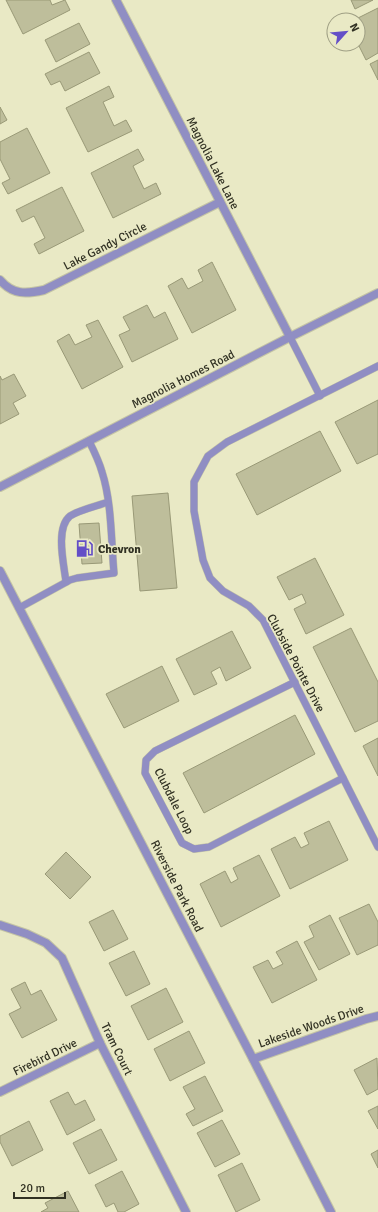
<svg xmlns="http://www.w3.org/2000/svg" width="378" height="1212" font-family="Signika,sans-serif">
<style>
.building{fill:#bebe9b;stroke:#997}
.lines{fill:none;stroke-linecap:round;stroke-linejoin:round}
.service-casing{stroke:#c4c4a5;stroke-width:8}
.minor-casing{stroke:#c4c4a5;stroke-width:10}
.tertiary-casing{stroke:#c4c4a5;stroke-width:10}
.service{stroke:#908ec3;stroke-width:7}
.minor{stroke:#908ec3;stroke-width:8}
.tertiary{stroke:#908ec3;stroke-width:8}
.labels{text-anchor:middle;stroke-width:3.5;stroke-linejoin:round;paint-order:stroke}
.street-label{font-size:12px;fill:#313123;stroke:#e9e9c5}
.poi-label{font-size:12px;font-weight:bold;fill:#313123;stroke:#e9e9c5;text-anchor:start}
</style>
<rect width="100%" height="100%" fill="#e9e9c5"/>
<g class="building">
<polygon points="6,0 50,0 52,5 65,0 70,10 23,34"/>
<polygon points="351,0 373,0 355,9"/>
<polygon points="378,8 378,53 366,60 358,44 358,33 364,30 358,18"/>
<polygon points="79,23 90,44 56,62 45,40"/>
<polygon points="89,52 100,73 65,91 60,81 51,85 45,74"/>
<polygon points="378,60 378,80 370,64"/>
<polygon points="109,86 114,97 103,102 114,126 126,120 132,131 88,152 66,108"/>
<polygon points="0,107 7,120 0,124"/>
<polygon points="27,128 50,173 8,194 2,183 10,179 0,159 0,142"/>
<polygon points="138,149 144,160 133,166 144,189 156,183 161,194 113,218 91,173"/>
<polygon points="62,187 84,231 39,254 34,244 45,238 34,216 22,222 16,210"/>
<polygon points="212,262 236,310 192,333 168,286 182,278 188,289 203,281 198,270"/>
<polygon points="147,305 154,318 165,312 178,339 132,362 119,335 130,330 123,317"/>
<polygon points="98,320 123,367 82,389 57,341 69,334 75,345 92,337 86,325"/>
<polygon points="14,374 26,396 13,403 19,414 0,424 0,376 2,380"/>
<polygon points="378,400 378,454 357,464 335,422"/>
<polygon points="320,431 341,471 257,515 236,474"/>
<polygon points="168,493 177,588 140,591 132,496"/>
<polygon points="99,523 102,563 82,564 79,524"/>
<polygon points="315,558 344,615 306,634 294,609 306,603 302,594 289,600 277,577"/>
<polygon points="351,628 378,682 378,721 355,732 313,647"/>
<polygon points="232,631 251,668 226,681 220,667 211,672 217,684 194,695 176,659"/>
<polygon points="162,666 179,701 124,728 106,694"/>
<polygon points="295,715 315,754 204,813 183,773"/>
<polygon points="378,738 378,776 363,746"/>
<polygon points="329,821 348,860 290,889 271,849 295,837 301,848 309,844 304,833"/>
<polygon points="66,852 91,877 70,899 45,874"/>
<polygon points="259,855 280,896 221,927 200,884 225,871 231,883 238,879 233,868"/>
<polygon points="369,904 378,922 378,945 357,955 339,918"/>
<polygon points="113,910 128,939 104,951 89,922"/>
<polygon points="330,915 350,954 319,970 304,942 314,937 309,926"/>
<polygon points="297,941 317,980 272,1003 253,967 268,960 273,969 283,964 276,952"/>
<polygon points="134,951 150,984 126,996 109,963"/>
<polygon points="25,982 31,995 41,990 57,1020 22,1038 9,1014 21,1008 11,989"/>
<polygon points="166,988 183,1022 148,1040 131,1006"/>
<polygon points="189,1031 205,1063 170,1081 154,1049"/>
<polygon points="377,1058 378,1089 367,1095 354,1070"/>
<polygon points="205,1076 223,1111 193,1126 186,1114 195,1109 183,1087"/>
<polygon points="68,1092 75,1105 85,1100 95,1120 67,1135 50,1101"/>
<polygon points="378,1106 378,1129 368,1111"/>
<polygon points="222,1120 240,1154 215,1167 197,1133"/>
<polygon points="29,1121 43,1150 12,1166 0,1142 0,1136"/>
<polygon points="101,1129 117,1160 89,1174 73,1143"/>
<polygon points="378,1150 378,1168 371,1154"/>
<polygon points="242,1163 260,1200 236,1212 218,1175"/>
<polygon points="122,1171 139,1204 124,1212 118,1212 114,1203 106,1207 95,1185"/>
<polygon points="68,1191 79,1212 41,1212 48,1208 45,1203"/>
</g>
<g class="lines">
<defs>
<g id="service">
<polyline points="290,337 320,396"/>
<polyline points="378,366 227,442 208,456 194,482 194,511 203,560 210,578 223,591 249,606 263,620 378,847"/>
<path d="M66 582C64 565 55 528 70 516 79 510 97 506 108 502"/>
<path d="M19 608 70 580 77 578 114 573C111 541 112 503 102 472 99 461 94 451 89 441"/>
<polyline points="295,682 155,751 146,760 145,773 182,843 194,849 209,847 343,778"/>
</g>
<g id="minor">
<polyline points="116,0 290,337"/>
<path d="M0 280C13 295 26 294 44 290L220 202"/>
<polyline points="0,925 27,934 46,943 62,958 100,1043 186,1212"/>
<polyline points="253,1059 366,1019 378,1016"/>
<polyline points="0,1092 100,1043"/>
</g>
<g id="tertiary">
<polyline points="0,487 290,337 378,293"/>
<polyline points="0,571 253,1059 331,1212"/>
</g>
</defs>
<use href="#service" class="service-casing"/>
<use href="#minor" class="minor-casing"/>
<use href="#tertiary" class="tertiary-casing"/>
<use href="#service" class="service"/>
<use href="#minor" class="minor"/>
<use href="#tertiary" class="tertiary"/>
</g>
<defs>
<symbol id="fuel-bare" viewBox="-9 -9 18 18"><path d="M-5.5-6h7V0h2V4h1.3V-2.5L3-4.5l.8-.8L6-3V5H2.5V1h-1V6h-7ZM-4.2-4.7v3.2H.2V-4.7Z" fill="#634ec7" stroke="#e9e9c5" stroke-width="2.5" paint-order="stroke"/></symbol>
</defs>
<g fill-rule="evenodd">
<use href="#fuel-bare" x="72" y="536" width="25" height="25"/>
</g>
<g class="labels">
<g class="street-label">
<text transform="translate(213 163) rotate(63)" y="4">Magnolia Lake Lane</text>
<text transform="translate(105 246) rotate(-27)" y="4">Lake Gandy Circle</text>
<text transform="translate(183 379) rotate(-27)" y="4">Magnolia Homes Road</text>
<text transform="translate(296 663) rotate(62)" y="4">Clubside Pointe Drive</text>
<text transform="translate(174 801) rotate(63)" y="4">Clubdale Loop</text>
<text transform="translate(177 886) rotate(63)" y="4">Riverside Park Road</text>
<text transform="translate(311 1026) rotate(-19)" y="4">Lakeside Woods Drive</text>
<text transform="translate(117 1049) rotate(64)" y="4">Tram Court</text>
<text transform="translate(45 1057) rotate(-26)" y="4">Firebird Drive</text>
</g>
<g class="poi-label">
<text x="98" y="553">Chevron</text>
</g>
</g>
<g transform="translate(346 32) rotate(63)"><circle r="19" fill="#e9e9c5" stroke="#9f9f84"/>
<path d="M0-3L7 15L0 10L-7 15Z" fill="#634ec7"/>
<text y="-6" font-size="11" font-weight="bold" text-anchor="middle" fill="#313123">N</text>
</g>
<path d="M14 1192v6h51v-6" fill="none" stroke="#313123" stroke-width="2"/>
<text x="20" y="1192" font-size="12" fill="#313123" stroke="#e9e9c5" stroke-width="3" paint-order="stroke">20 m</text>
</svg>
